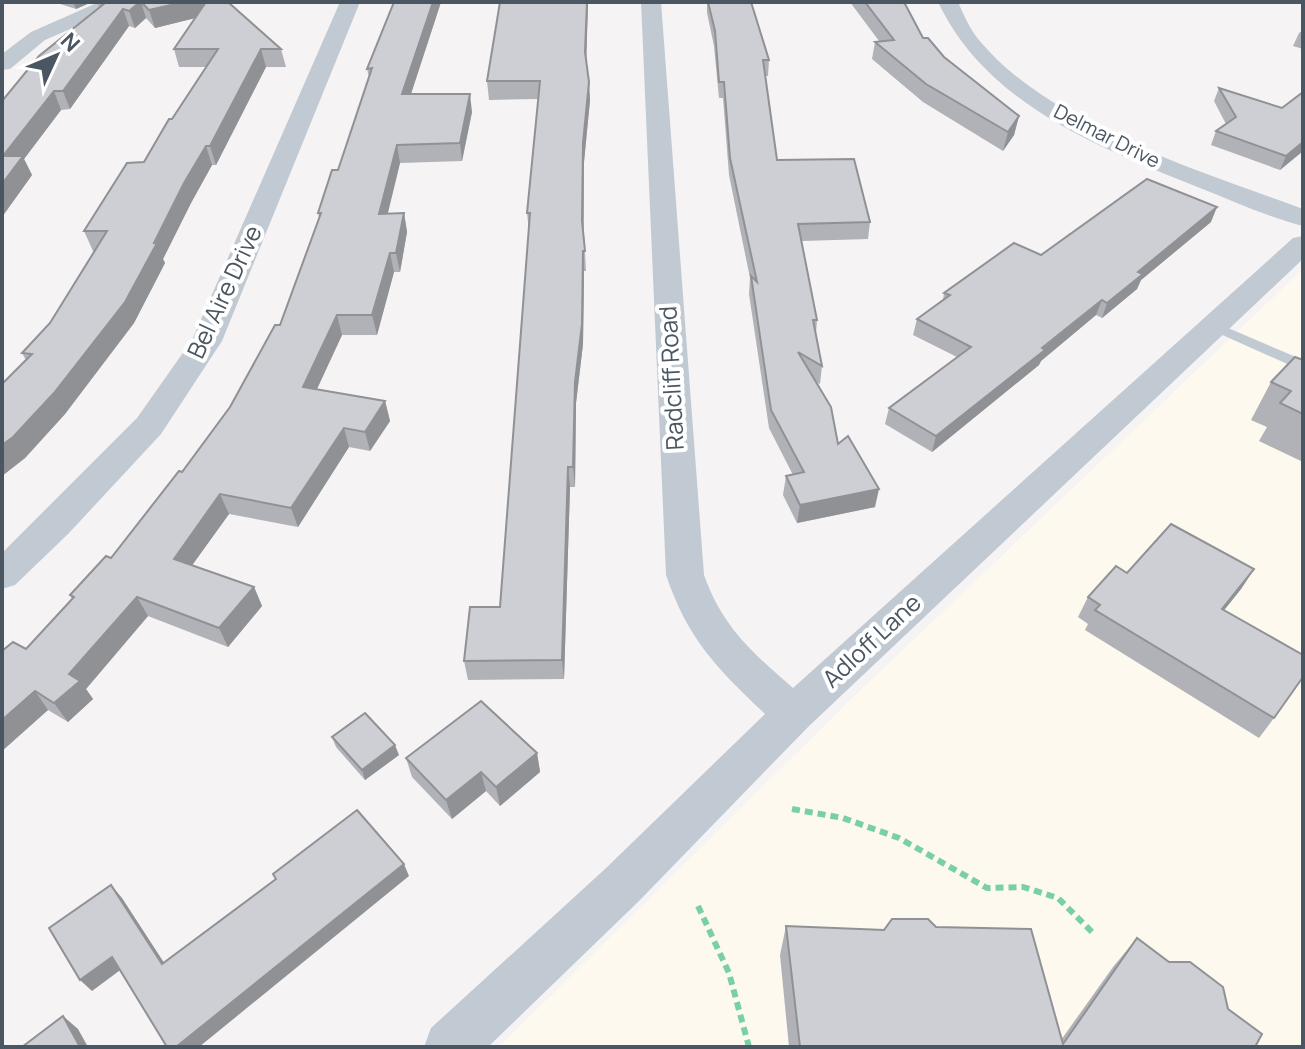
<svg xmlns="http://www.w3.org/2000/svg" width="1305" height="1049" font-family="Manrope,sans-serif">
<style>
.commercial{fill:#fdf9ef}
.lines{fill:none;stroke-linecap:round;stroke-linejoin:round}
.path{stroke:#7ad0a6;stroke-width:6;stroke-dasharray:8 5;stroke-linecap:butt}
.service{fill:#c1cad2;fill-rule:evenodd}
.minor{fill:#c1cad2;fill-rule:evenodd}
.wall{fill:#b0b2b7}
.shaded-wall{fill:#909195}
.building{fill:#cdcfd5;stroke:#909195;stroke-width:2}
.labels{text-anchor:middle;stroke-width:8;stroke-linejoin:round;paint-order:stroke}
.far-street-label{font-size:20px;fill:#4a5661;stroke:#fff}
.street-label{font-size:24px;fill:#4a5661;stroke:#fff}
</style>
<rect width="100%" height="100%" fill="#f5f3f3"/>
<polygon class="commercial" points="1303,269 1303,1047 499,1047 847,703"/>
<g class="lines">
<g class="path">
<polyline points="792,809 843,818 899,838 987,888 1023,887 1058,898 1093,933"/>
<polyline points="698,906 729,973 749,1047"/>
</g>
<polygon class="service" points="1214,322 1303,360 1303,371 1209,329 1209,323"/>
<g class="minor">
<polygon points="99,2 126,2 123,6 45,40 10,69 2,70 2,54 31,32"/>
<polygon points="340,2 360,2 222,341 161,434 69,533 15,585 2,589 2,553 137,418 192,340"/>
<path d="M641 2H661L704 575C723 628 752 652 793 688L1293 238 1303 236V259L808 727 639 901 488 1047H424L431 1028 605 869 765 714C717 668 688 640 666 575Z"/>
<path d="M938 2H958C963 13 968 25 975 35 1044 124 1200 171 1303 209V226C1268 217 1233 201 1200 188 1100 148 987 105 938 2Z"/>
</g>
</g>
<g class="wall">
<polygon points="54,2 92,2 76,9"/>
<polygon points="97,2 228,2 281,49 286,67 266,67 216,165 212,165 191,203 163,259 165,263 134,323 65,414 25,458 2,476 2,384 26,360 22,353 50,323 94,251 93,251 84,231 144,162 207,67 179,67 174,49 195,18 155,28 146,18 135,28 129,26 70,109 61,110 24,159 32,175 2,217 2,101 99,7"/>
<polygon points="441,2 411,94 472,112 462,161 400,163 388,213 404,213 407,232 400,272 394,272 377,335 342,335 317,389 385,401 390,421 370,451 349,447 298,527 229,514 192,565 254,587 262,606 228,647 148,616 86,689 93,699 68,722 48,710 2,751 2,651 26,649 72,599 70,595 111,558 182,472 230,407 280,325 319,218 318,213 338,170 369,77 367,69"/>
<polygon points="500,2 588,2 586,61 590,100 584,162 584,233 586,271 584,271 583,344 576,403 575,487 570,487 564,679 468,680 464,661 500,607 529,231 527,213 538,99 489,100 487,81"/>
<polygon points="707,2 751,2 769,60 768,76 765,76 777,160 870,222 868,239 802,241 817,320 816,333 822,366 820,384 816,382 838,444 875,507 797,523 783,495 786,476 793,475 769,428 749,294 750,278 729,175 723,98 719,98 714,46 707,13"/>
<polygon points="850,2 904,2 923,38 944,57 1019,116 1014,135 1003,151 923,102 872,59 875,42 879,41"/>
<polygon points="1303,30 1303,49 1293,46 1299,33"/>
<polygon points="1219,88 1282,108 1303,151 1280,170 1211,145 1216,131 1226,124 1214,101"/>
<polygon points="1211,222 1141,280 1137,289 1102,318 1096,315 1041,361 1039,365 932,452 885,424 889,408 957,357 913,335 917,319 943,301 944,293 1041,255"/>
<polygon points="1303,360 1303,462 1259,441 1267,427 1251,420 1271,382"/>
<polygon points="1254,569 1241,589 1224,610 1274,718 1259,738 1085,630 1088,624 1078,617 1088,597 1127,573"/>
<polygon points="332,737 399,755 365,780 336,747"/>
<polygon points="537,753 540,772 500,806 486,791 452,819 412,777 406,758"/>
<polygon points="786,926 884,930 936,927 1061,1040 1113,967 1137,938 1228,1009 1255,1047 789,1047 780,955"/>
</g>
<g class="shaded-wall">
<polygon points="73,2 92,2 76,9"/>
<polygon points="140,2 141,2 146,18 135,28 129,11"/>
<polygon points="184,2 213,2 216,13 155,28 149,10"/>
<polygon points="433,2 441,2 405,112 402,94"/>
<polygon points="587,2 588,2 586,69 585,52"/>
<polygon points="123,9 129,26 70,109 63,91"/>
<polygon points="261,49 266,67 216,165 210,146"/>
<polygon points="589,82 590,100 584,162 583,241 582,221 583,143"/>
<polygon points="54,91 61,110 24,159 32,175 2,217 3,156"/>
<polygon points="470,94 472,112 462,161 460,143"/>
<polygon points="1019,116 1014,135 1003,151 1008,132"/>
<polygon points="1303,142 1303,151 1280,170 1286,156"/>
<polygon points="397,145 400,163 383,232 379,214"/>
<polygon points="206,146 212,165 191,203 163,259 165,263 134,323 65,414 25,458 2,476 2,445 154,243 184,183"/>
<polygon points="1217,207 1211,222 1141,280 1137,289 1102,318 1107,303 1138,272"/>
<polygon points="404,213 407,232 400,272 396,253"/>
<polygon points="583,251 584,271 583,344 576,403 575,487 573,467 575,382"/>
<polygon points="390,253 394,272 377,335 372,315"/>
<polygon points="1102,300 1096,315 1041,361 1039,365 932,452 936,436"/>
<polygon points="337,315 342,335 309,406 303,387"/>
<polygon points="385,401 390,421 370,451 365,432"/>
<polygon points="344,428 349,447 298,527 291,508"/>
<polygon points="568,467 570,487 564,679 562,660"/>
<polygon points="879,489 875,507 797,523 800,505"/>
<polygon points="220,494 229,514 183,578 174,559"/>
<polygon points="1254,569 1241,589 1209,629 1222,609"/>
<polygon points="254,587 262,606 228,647 219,628"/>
<polygon points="137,597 148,616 86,689 93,699 68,722 54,703 69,674"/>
<polygon points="35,691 48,710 2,751 2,720"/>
<polygon points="395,745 399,755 365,780 362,770"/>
<polygon points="537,753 540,772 500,806 496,787"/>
<polygon points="481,772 486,791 452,819 446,800"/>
<polygon points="404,864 409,876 199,1047 176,1047"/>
<polygon points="111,885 122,898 172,975 162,964"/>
<polygon points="112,957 123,968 92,991 80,980"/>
<polygon points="63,1016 78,1029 88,1047 80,1047"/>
</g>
<g class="building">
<polygon points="101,2 140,2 129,11 123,9 63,91 54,91 3,156 23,156 2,184 2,101 39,56 105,3"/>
<polygon points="141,2 184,2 149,10"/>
<polygon points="206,2 228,2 281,49 261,49 210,146 206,146 184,183 154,243 157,243 125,302 54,393 13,437 2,445 2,384 32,354 22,353 50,323 107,231 84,231 127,163 144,162 169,119 172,119 218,49 174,49"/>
<polygon points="394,2 433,2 402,94 470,94 460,143 397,145 379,214 404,213 396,253 390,253 372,315 337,315 303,387 385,401 365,432 344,428 291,508 220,494 174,559 254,587 219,628 137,597 69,674 80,681 54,703 35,691 2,720 2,651 13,642 26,649 74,597 70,595 106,556 111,558 179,471 182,472 230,407 275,325 280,325 321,213 318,213 332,170 338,170 372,68 367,69"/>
<polygon points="500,2 587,2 585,52 589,82 583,143 582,221 585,251 583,251 582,324 575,382 573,467 568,467 562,660 464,661 470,607 500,607 530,213 527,213 540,81 487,81"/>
<polygon points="708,2 751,2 769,60 763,60 777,160 854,159 870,222 798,224 817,320 813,320 822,366 798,352 831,407 838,444 848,436 879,489 800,505 786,476 804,472 771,410 751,276 757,282 730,158 724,82 719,82 715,31"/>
<polygon points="865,2 904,2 923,38 928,38 944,57 1019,116 1008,132 926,84 875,42 894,40"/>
<polygon points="1219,88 1282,108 1303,92 1303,142 1286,156 1216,131 1236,117"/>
<polygon points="1147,179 1217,207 1138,272 1143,274 1107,303 1102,300 1042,348 1045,350 936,436 889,408 971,347 917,319 950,295 944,293 1014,243 1041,255"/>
<polygon points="1295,357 1303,360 1303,414 1280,403 1291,391 1271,382"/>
<polygon points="1171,524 1254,569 1222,609 1303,655 1303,677 1274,718 1095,610 1100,605 1088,597 1116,566 1127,573"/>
<polygon points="481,701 537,753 496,787 481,772 446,800 406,758"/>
<polygon points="365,713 395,745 362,770 332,737"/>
<polygon points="357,810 404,864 176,1047 167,1047 112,957 80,980 49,928 111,885 162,964 276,879 273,874"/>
<polygon points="892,919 928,919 936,927 1031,929 1063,1044 1137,938 1169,962 1190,962 1223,987 1228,1009 1262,1034 1255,1047 800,1047 786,926 884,930"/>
<polygon points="63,1016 80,1047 22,1047"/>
</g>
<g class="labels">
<g class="far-street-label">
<text transform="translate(1107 136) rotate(27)" y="7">Delmar Drive</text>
</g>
<g class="street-label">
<text transform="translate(225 292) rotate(-65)" y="8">Bel Aire Drive</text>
<text transform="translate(672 378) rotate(-93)" y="8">Radcliff Road</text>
<text transform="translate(872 641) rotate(-43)" y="8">Adloff Lane</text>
</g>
</g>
<rect width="1305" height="1049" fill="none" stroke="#4a5661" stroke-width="8"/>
<g transform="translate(56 56) rotate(46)" stroke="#ffffff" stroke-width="6" paint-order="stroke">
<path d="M0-6L14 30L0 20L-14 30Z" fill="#4a5661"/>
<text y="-12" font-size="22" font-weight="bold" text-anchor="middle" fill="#4a5661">N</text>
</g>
</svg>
